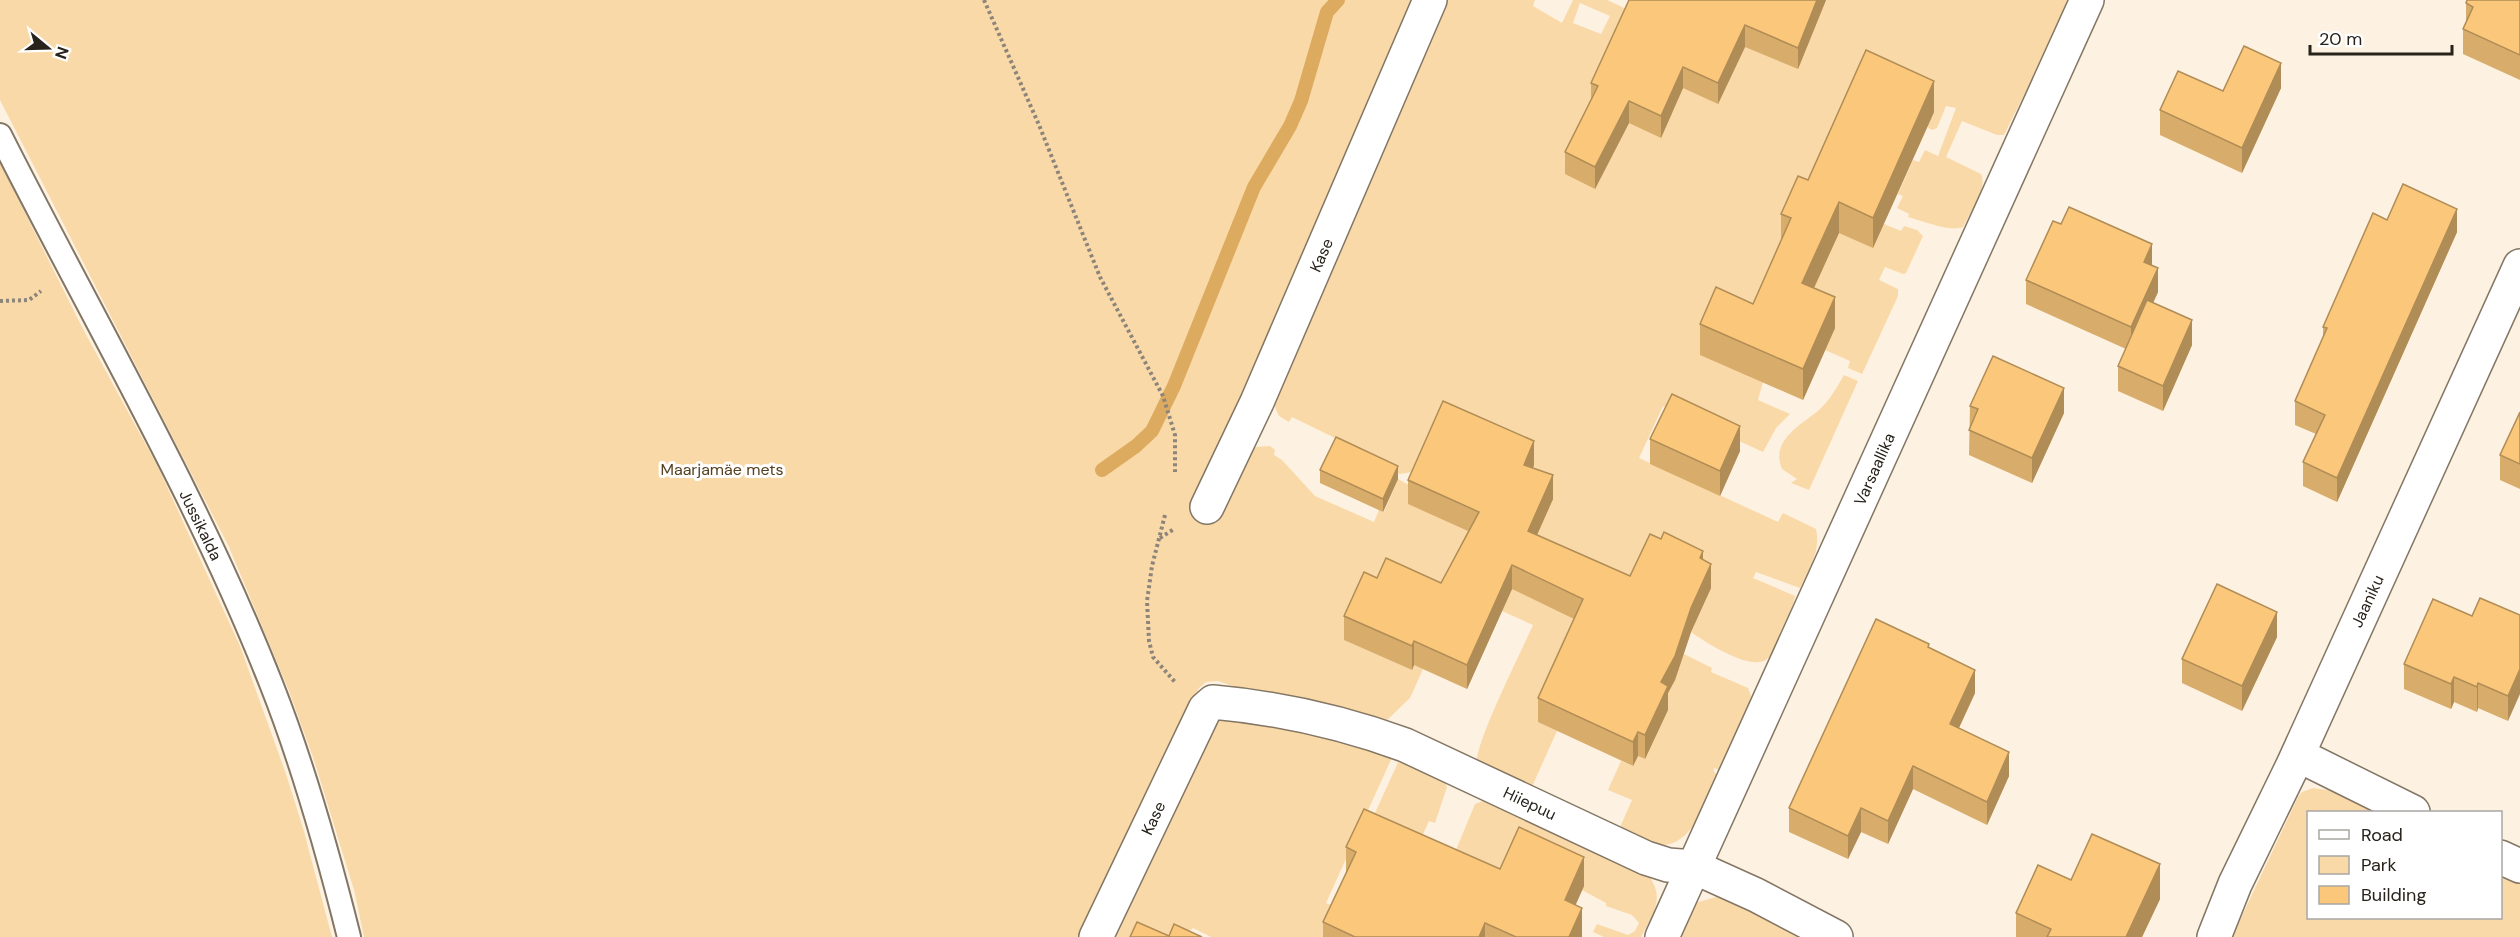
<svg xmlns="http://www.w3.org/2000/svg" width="2520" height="937" font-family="'DM Sans',sans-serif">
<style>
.green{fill:#fad9a8;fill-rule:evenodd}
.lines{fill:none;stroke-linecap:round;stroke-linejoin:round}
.stream{stroke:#ddab5f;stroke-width:14}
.service-casing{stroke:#837664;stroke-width:26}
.minor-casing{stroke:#837664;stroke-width:36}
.path{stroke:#8d8579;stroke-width:4;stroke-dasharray:3 3;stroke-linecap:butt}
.service{stroke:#fff;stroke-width:22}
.minor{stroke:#fff;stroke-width:33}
.wall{fill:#d8ac6a}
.shaded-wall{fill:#b08c56}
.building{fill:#fbc87b;stroke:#b08c56;stroke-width:1.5}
.labels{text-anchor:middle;stroke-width:6;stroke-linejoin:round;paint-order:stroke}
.street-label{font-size:16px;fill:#27221a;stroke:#fff}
.park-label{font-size:16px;fill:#55401f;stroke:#fff}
</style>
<rect width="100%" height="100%" fill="#fdf1e1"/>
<g class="green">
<path d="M0 0H1418L1250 450 1256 447 1270 446 1275 450 1274 455 1282 460 1315 496 1374 522 1379 510 1384 512 1398 479 1407 484 1421 483 1419 471 1400 474 1337 444 1335 438 1292 417 1289 422 1279 416 1272 401 1442 0H1535L1533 6 1562 23 1573 0H1607L1715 50 1737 0H2067L2054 34 2004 135H1997L1962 121 1946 157 1981 174C1988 188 1970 213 1963 227 1947 232 1924 221 1908 217L1909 214 1897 208 1903 196 1898 194 1913 160 1919 162 1925 150 1938 156 1956 108 1946 106 1937 128 1932 130 1927 127 1934 111 1866 81 1825 264 1839 233 1884 224 1901 231 1904 226 1917 230 1923 236 1906 273 1903 274 1885 267 1879 280 1898 289V296L1862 374 1848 368 1850 361 1825 350 1763 382 1758 400 1790 414 1776 428 1763 452 1663 406 1639 458 1778 522 1783 513 1816 529C1821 551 1809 569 1800 588L1756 572 1753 578 1795 596C1793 608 1786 619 1781 631 1778 640 1775 653 1767 659 1751 672 1705 642 1691 632L1711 588 1678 651 1712 668 1711 672 1748 688 1751 696 1749 705 1721 767 1719 770 1714 768V772L1717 774 1715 781C1704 806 1691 849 1656 845 1645 843 1632 834 1622 830L1621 825 1632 800 1608 790 1621 761 1633 766 1638 756 1645 759 1668 710 1557 731 1530 791 1477 762C1476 741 1522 650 1533 625L1502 611 1349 642 1412 670 1414 665 1423 669 1410 698 1385 722 1256 694 1218 681 1206 682 1199 688 1192 701 1081 937H364L354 890 314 760 289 691 229 547 0 100ZM1580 3 1610 16 1601 34 1573 23Z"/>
<polygon points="0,163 83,329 158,467 240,646 286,774 303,828 332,937 0,937"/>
<path d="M1844 375 1858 381 1809 490 1791 483 1797 479 1782 469C1770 440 1801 425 1819 410 1830 400 1837 387 1844 375Z"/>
<polygon points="1217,719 1248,719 1394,753 1326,903 1342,910 1330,937 1211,937 1193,928 1181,937 1114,937"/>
<polygon points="1401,756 1444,781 1447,787 1435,823 1429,821 1415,852 1364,837"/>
<polygon points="2313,788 2334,791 2380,812 2308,812 2308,918 2500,918 2501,874 2520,884 2520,937 2232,937 2298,797 2302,792"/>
<path d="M1488 799 1645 871C1667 897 1654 911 1641 937H1604L1593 932 1597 924 1628 935 1635 931 1639 923 1632 915 1606 906V903L1582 890 1584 886 1427 937 1446 874 1475 804Z"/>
<polygon points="1716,897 1725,898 1808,937 1680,937 1695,903"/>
</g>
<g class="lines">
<polyline class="stream" points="1102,470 1136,446 1152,431 1174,386 1254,187 1290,126 1301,101 1327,12 1338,0"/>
<defs>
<path id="service" d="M0 135C92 318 197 495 272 686 304 767 328 853 349 937"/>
<g id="minor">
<polyline points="1207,507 1257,402 1430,0"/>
<polyline points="2298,755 2413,812"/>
<polyline points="2500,857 2520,866"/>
<path d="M1096 937 1205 709 1213 702C1279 708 1342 722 1405 745L1646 858 1668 865 1694 867 1756 895 1836 937"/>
<polyline points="1662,937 2087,0"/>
<polyline points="2214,937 2235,884 2293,765 2520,266"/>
</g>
</defs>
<use href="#service" class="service-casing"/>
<use href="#minor" class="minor-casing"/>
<g class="path">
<polyline points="984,0 1039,125 1100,277 1163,396 1175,435 1175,472"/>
<polyline points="0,301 29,300 41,291"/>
<polyline points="1165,515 1152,566 1147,601 1149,641 1153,657 1175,682"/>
<polyline points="1160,538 1174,529"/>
</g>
<use href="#service" class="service"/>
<use href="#minor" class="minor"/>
</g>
<g class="wall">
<polygon points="1629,0 1826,0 1798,69 1745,47 1718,104 1683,88 1661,138 1629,123 1595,189 1565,174 1565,152 1591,99 1591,83"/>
<polygon points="2520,0 2520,80 2463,54 2463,29 2466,23 2466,3"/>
<polygon points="2281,88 2242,173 2160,135 2160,110 2223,91"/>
<polygon points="1934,112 1873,248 1839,233 1814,288 1835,328 1803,400 1700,355 1700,324 1753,304 1781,241 1781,214 1808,180"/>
<polygon points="2387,220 2457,232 2337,502 2303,486 2303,462 2316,434 2295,425 2295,401 2323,338 2323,327"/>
<polygon points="2152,265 2158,292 2153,303 2192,345 2163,411 2118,391 2118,366 2126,349 2026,304 2026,280"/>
<polygon points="1970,406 2064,413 2032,483 1969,455"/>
<polygon points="2520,412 2520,489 2500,480 2500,455"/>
<polygon points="1650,439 1740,451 1720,496 1650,464"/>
<polygon points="1534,465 1533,468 1553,499 1537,535 1630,576 1703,560 1711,588 1691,632 1675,680 1668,693 1668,710 1645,759 1638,756 1633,766 1538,722 1538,698 1574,619 1512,589 1467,689 1414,665 1412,670 1344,640 1344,616 1377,578 1441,583 1468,531 1408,504 1408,480"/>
<polygon points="1320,470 1398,479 1383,512 1320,483"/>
<polygon points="2520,615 2508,721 2478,708 2477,712 2454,702 2451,709 2404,689 2404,664 2472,616"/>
<polygon points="2277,637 2242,711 2182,683 2182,659"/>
<polygon points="1929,648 1975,693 1959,728 2009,776 1987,825 1913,789 1888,844 1861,832 1848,859 1789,832 1789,808"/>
<polygon points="1346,847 1500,869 1584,886 1575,905 1582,937 1323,937 1323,922 1346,873"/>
<polygon points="2071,880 2160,899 2142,937 2016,937 2016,913"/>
</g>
<g class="shaded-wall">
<polygon points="1817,0 1826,0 1798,69 1798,48"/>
<polygon points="1745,25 1745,47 1718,104 1718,83"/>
<polygon points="2281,63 2281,88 2242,173 2242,148"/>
<polygon points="1683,67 1683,88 1661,138 1661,116"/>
<polygon points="1934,81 1934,112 1873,248 1873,218"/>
<polygon points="1629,101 1629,123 1595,189 1595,167"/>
<polygon points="1839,202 1839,233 1802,314 1802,283"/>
<polygon points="2457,209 2457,232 2337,502 2337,478"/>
<polygon points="2152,244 2152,268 2144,262"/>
<polygon points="2158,268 2158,292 2131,351 2131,327"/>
<polygon points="1835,297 1835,328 1803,400 1803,369"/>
<polygon points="2192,320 2192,345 2163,411 2163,386"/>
<polygon points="2064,388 2064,413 2032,483 2032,458"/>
<polygon points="1740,426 1740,451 1720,496 1720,471"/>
<polygon points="1534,441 1534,465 1524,489 1524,465"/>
<polygon points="1398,466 1398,479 1383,512 1383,499"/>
<polygon points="1553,475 1553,499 1528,555 1528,531"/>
<polygon points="1703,551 1703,575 1700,558"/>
<polygon points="1711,564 1711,588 1691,632 1675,680 1668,693 1668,710 1645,759 1645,735 1661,682 1691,608"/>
<polygon points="1512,565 1512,589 1467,689 1467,665"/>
<polygon points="2277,612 2277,637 2242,711 2242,686"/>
<polygon points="1414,641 1414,665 1412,670 1412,646"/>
<polygon points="2520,669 2520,694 2508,721 2508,696"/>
<polygon points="1975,670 1975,693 1950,747 1950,724"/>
<polygon points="2454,677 2454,702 2451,709 2451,684"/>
<polygon points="2478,683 2478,708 2477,712 2477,687"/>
<polygon points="1638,732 1638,756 1633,766 1633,742"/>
<polygon points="2009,752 2009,776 1987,825 1987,802"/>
<polygon points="1913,766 1913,789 1888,844 1888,821"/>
<polygon points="1861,808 1861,832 1848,859 1848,836"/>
<polygon points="1584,857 1584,886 1565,929 1565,900"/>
<polygon points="2160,864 2160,899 2142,937 2126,937"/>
<polygon points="1582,908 1582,937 1569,937"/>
<polygon points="1485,923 1485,937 1479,937"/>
</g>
<g class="building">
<polygon points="1629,0 1817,0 1798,48 1745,25 1718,83 1683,67 1661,116 1629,101 1595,167 1565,152 1598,86 1591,83"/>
<polygon points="2467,0 2520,0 2520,55 2463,29 2473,7 2466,3"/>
<polygon points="2244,46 2281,63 2242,148 2160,110 2178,71 2223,91"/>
<polygon points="1866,50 1934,81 1873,218 1839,202 1802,283 1835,297 1803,369 1700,324 1716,287 1753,304 1791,218 1781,214 1798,176 1808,180"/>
<polygon points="2403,184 2457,209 2337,478 2303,462 2325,415 2295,401 2327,328 2323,327 2373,213 2387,220"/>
<polygon points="2069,207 2152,244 2144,262 2158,268 2131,327 2026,280 2053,221 2061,224"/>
<polygon points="2147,300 2192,320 2163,386 2118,366"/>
<polygon points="1993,356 2064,388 2032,458 1969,430 1978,409 1970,406"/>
<polygon points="1672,394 1740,426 1720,471 1650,439"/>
<polygon points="1443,401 1534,441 1524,465 1553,475 1528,531 1630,576 1650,534 1661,539 1664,532 1703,551 1700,558 1711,564 1691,608 1675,656 1661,682 1668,686 1645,735 1638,732 1633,742 1538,698 1583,599 1512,565 1467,665 1414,641 1412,646 1344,616 1364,572 1377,578 1386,558 1441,583 1479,512 1408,480"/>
<polygon points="2520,412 2520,464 2500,455"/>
<polygon points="1336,437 1398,466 1383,499 1320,470"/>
<polygon points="2217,584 2277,612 2242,686 2182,659"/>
<polygon points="2480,598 2520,615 2520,669 2508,696 2478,683 2477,687 2454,677 2451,684 2404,664 2433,599 2472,616"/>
<polygon points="1876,619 1929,644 1928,647 1975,670 1950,724 2009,752 1987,802 1913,766 1888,821 1861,808 1848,836 1789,808"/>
<polygon points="1364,809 1500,869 1519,827 1584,857 1565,900 1582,908 1569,937 1516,937 1485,923 1479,937 1355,937 1323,922 1356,852 1346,847"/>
<polygon points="2092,834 2160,864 2126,937 2047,937 2051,929 2016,913 2038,865 2071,880"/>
<polygon points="1137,922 1169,936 1174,924 1202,937 1130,937"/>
</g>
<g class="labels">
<g class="street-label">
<text transform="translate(1321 255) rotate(-66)" y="6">Kase</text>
<text transform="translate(1874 469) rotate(-66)" y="6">Varsaallika</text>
<text transform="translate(201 525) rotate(64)" y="6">Jussikalda</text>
<text transform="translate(2367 601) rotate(-65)" y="6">Jaaniku</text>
<text transform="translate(1530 803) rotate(25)" y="6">Hiiepuu</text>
<text transform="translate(1153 818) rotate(-65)" y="6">Kase</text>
</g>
<g class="park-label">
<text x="722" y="475">Maarjamäe mets</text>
</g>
</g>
<rect x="2307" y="811" width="195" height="108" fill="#ffffff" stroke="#a9a7a3" stroke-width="1.5"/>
<rect x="2319" y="830" width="30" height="9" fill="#ffffff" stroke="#a9a7a3" stroke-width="1.5"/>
<text x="2361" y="841" font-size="18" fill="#27221a">Road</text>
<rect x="2319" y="856" width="30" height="18" fill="#fad9a8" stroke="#a9a7a3" stroke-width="1.5"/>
<text x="2361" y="871" font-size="18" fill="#27221a">Park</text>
<rect x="2319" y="886" width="30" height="18" fill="#fbc87b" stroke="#a9a7a3" stroke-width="1.5"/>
<text x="2361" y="901" font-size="18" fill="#27221a">Building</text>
<g transform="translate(48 48) rotate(109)" stroke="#ffffff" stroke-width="4.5" paint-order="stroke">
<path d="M0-4.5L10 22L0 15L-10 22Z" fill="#27221a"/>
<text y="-9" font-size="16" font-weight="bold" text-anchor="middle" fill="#27221a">N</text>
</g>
<path d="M2310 45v9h142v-9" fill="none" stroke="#27221a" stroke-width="3"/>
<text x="2319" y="45" font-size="18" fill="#27221a" stroke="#ffffff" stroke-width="4.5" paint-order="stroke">20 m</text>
</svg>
